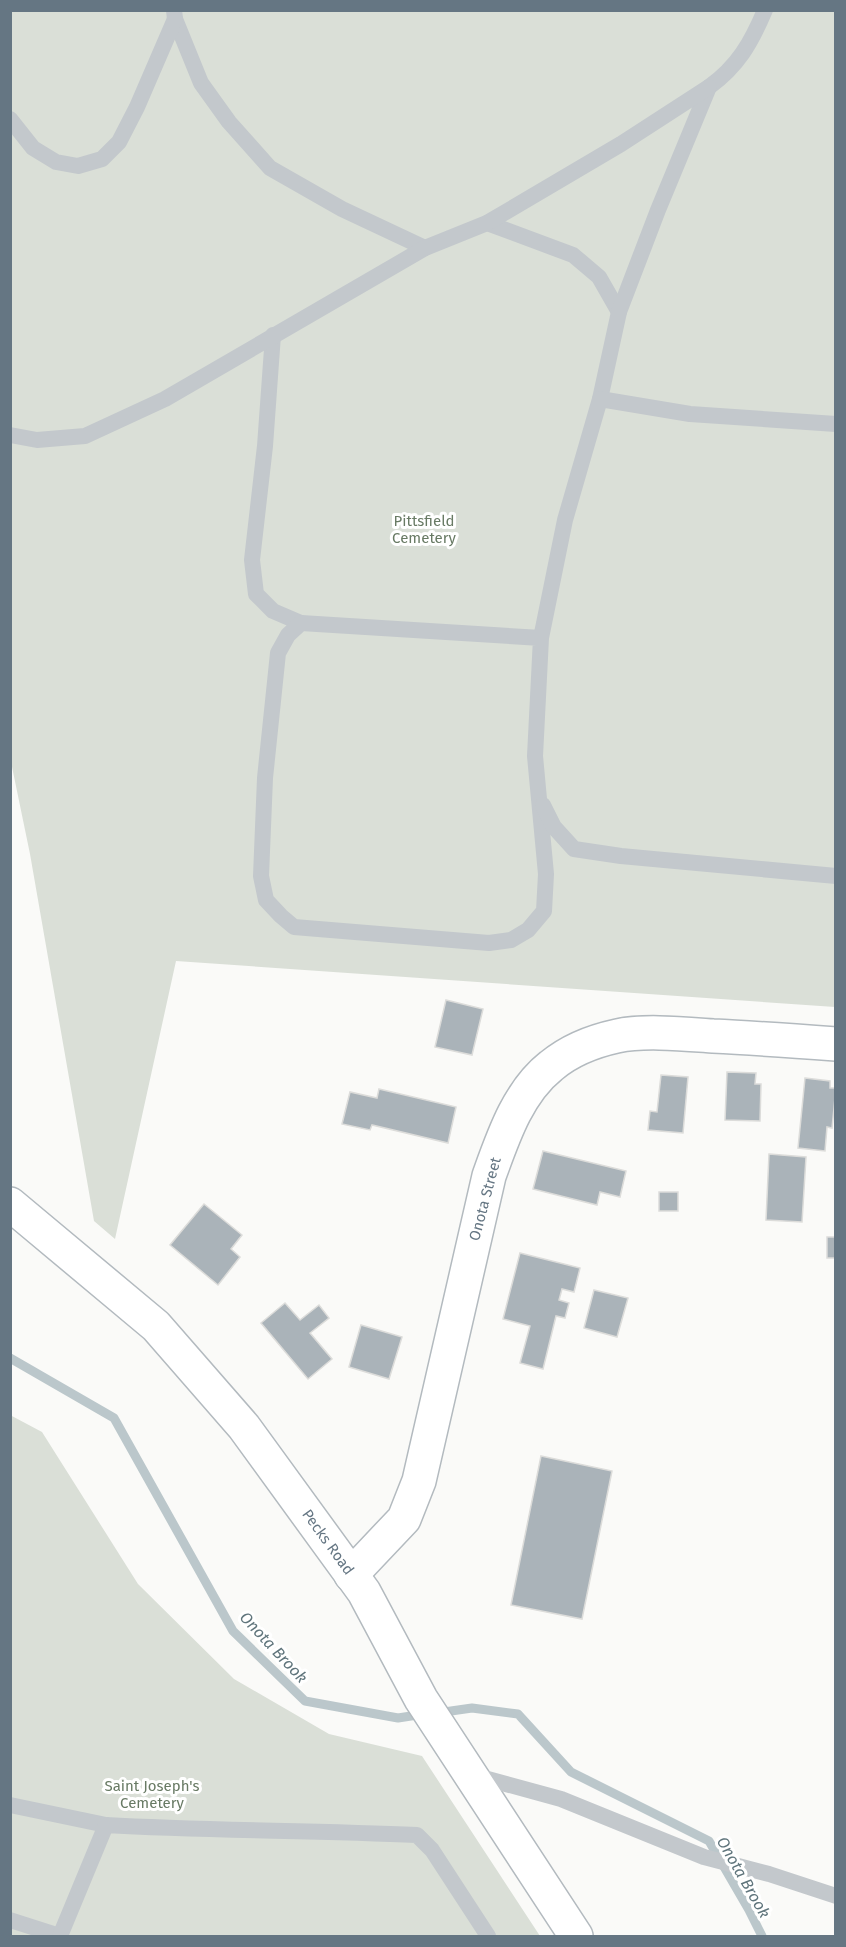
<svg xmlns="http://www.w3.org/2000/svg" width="846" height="1947" font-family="'Fira Sans',sans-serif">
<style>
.green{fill:#dadfd7}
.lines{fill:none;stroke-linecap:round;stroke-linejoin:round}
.stream{stroke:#bbc7cb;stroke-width:9}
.building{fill:#aab3b9;stroke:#dcdcda;stroke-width:1.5}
.secondary-casing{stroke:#b3babf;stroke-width:36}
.lane{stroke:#c3c8cc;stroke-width:16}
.secondary{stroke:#fff;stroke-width:33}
.labels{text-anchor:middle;stroke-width:6;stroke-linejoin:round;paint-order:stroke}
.park-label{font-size:15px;fill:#687a64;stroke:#fff}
.street-label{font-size:15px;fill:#657683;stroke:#fff}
.water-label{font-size:16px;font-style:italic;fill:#60757c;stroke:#fff}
</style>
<rect width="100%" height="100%" fill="#fafaf8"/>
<g class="green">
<polygon points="10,11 835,11 835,1007 176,961 115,1239 94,1221 30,854 11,762"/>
<polygon points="10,1415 42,1432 138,1584 234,1679 329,1734 422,1756 540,1936 11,1936"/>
</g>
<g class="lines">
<g class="stream">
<polyline points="10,1358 114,1418 233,1631 305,1701 398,1718 424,1714"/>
<polyline points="437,1713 472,1708 518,1714 571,1772 709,1841 749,1910 762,1936"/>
</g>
</g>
<g class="building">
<polygon points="446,1000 483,1009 472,1055 435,1047"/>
<polygon points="727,1072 756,1073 755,1084 761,1084 760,1121 725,1120"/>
<polygon points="661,1075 688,1077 683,1133 648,1130 650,1111 657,1112"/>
<polygon points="805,1078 830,1081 830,1088 836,1088 832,1128 827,1127 825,1151 798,1148"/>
<polygon points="379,1089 456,1107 448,1143 372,1125 370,1130 342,1124 350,1092 377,1098"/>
<polygon points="543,1151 626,1171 620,1197 600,1192 597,1205 533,1189"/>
<polygon points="769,1154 806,1157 802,1222 766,1220"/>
<rect x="659" y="1192" width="19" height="19"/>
<polygon points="204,1204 242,1235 231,1249 240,1257 218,1285 170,1245"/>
<rect x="827" y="1237" width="9" height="21"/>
<polygon points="520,1253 580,1268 574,1292 562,1289 559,1300 569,1303 565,1318 556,1316 543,1369 520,1363 530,1326 503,1319"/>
<polygon points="594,1290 628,1298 617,1337 584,1328"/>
<polygon points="285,1303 300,1320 319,1305 329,1318 310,1333 332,1359 308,1379 261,1323"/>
<polygon points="361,1325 402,1337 389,1379 349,1367"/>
<polygon points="541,1456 612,1471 582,1619 511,1605"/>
</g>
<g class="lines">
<defs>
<g id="secondary">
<polyline points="10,1204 156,1326 244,1427 364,1592 421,1699 576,1936"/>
<path d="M351 1575 404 1519 419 1481 489 1176C503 1137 518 1092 551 1066 569 1051 594 1041 617 1036 643 1030 685 1034 713 1036 754 1038 795 1041 836 1044"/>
</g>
</defs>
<use href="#secondary" class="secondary-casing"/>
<g class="lane">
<polyline points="174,10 175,19 201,83 229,122 270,168 342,209 425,248"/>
<polyline points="10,119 33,148 56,162 78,166 102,159 119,142 137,107 175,19"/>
<polyline points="487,223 573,255 599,277 619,312"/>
<polyline points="273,335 265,446 252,560 256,594 273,611 301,623"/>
<path d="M600 399 619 312 658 210 709 87C738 66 751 43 765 10"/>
<polyline points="10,435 37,440 85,436 165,399 425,248 487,223 621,144 709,87"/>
<polyline points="541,638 301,623 288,635 278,653 265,778 261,876 266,900 281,916 294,927 489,943 511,940 528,930 544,911 546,874 535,756 541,638 565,520 600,399 690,414 836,424"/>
<polyline points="543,805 554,827 574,849 621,856 836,876"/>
<polyline points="473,1775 561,1799 704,1857 769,1874 836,1896"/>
<polyline points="10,1805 106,1825"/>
<polyline points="10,1920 60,1936"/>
<path d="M60 1936 106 1825C210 1831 314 1830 417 1835L432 1850 488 1936"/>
</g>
<use href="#secondary" class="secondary"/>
</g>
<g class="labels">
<g class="park-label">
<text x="424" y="526">Pittsfield<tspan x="424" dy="17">Cemetery</tspan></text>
<text x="152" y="1791">Saint Joseph's<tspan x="152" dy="17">Cemetery</tspan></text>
</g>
<g class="street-label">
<text transform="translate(485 1199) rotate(-75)" y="5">Onota Street</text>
<text transform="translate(328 1542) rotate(54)" y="5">Pecks Road</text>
</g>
<g class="water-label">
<text transform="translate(274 1647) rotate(47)" y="6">Onota Brook</text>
<text transform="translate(744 1877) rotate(60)" y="6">Onota Brook</text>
</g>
</g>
<rect width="846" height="1947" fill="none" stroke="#657683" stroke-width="24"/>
</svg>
